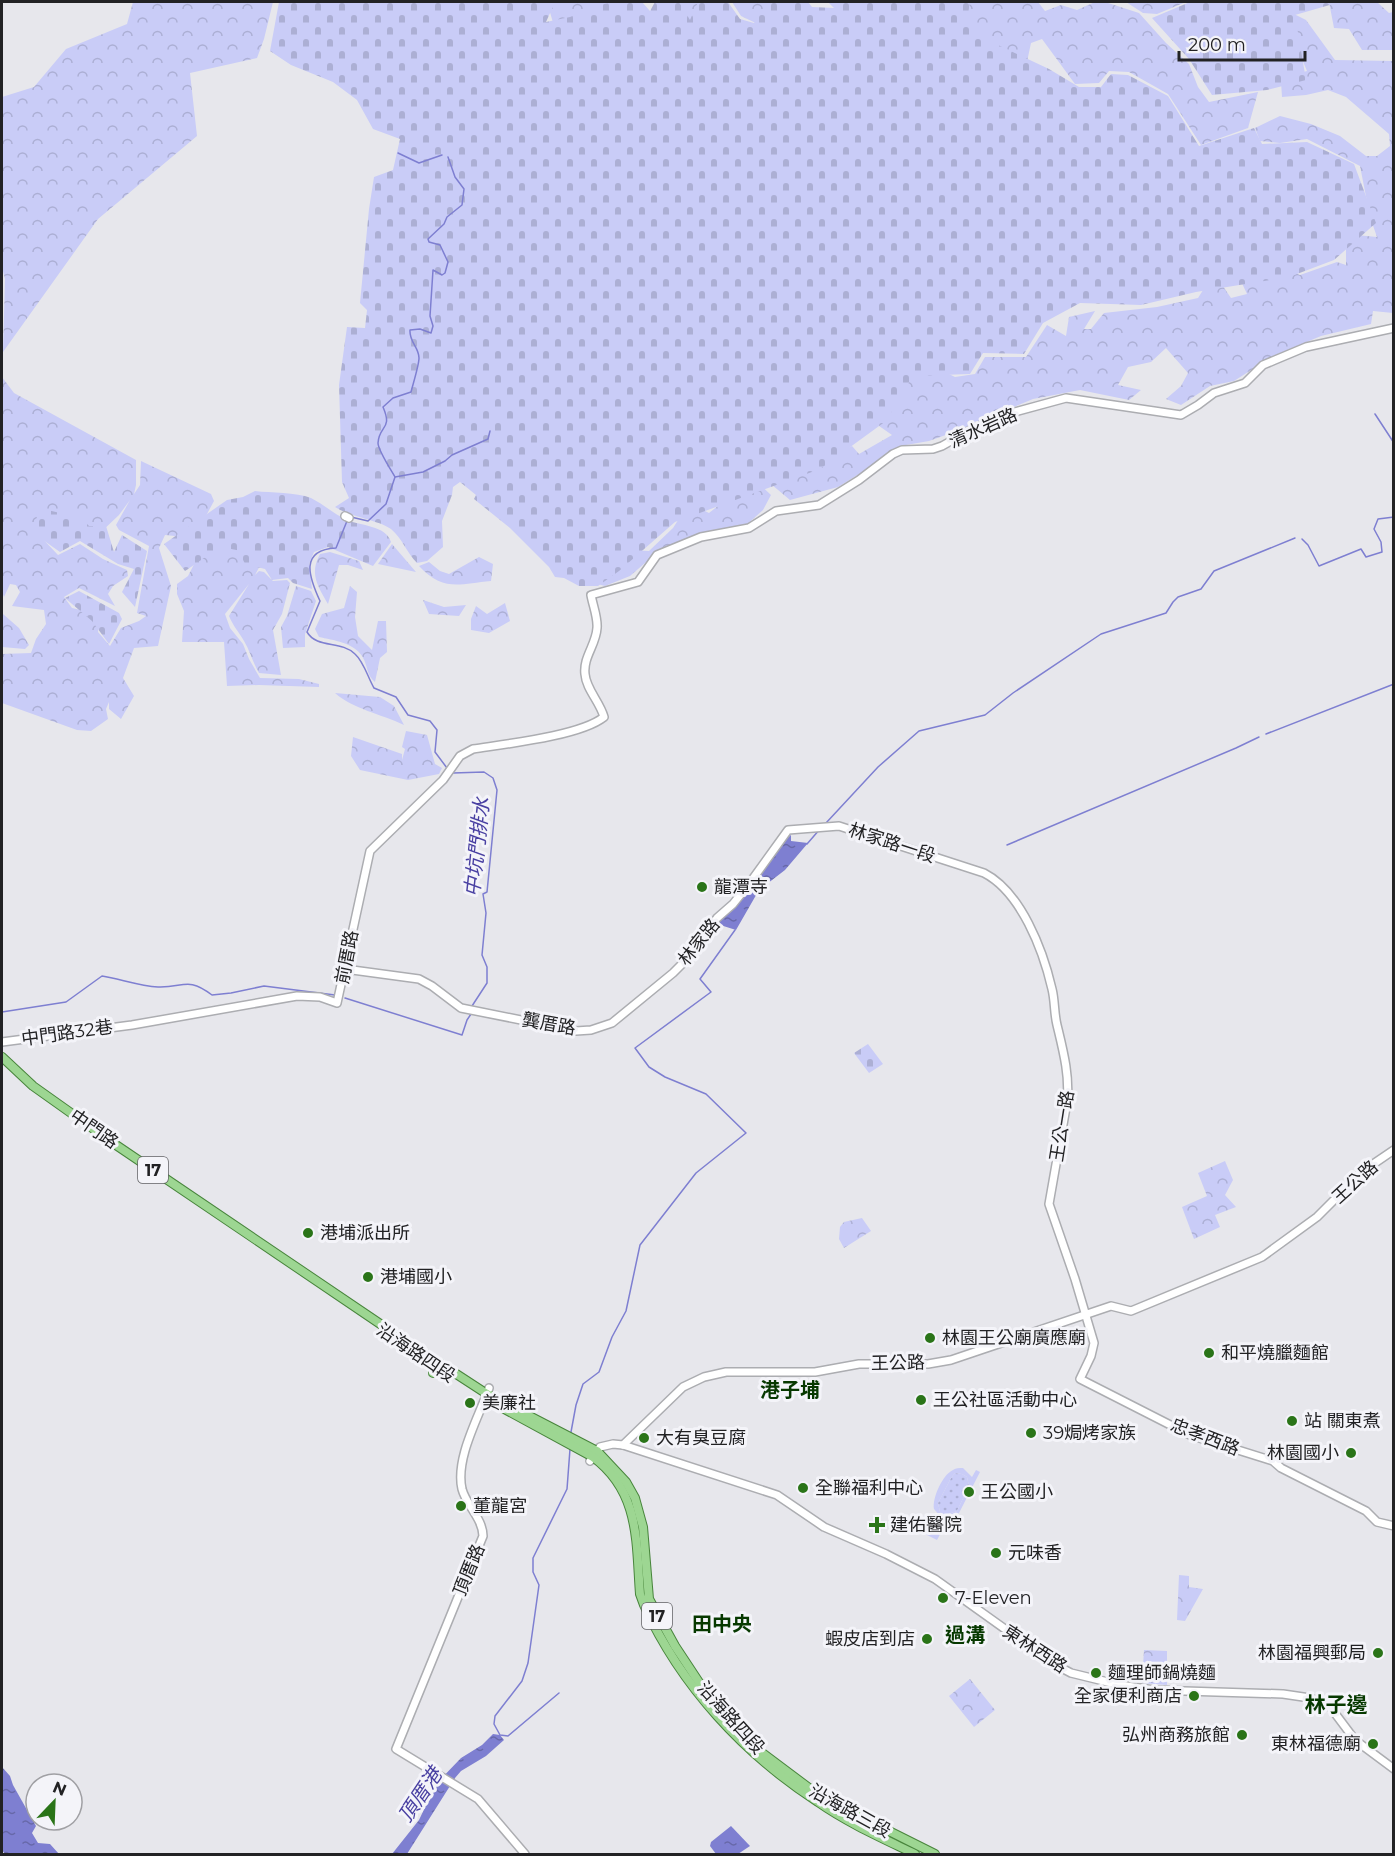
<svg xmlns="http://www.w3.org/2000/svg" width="1395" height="1856" font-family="Montserrat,'Noto Sans TC',sans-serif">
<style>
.grass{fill:url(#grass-dots)}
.forest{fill:url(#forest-crowns);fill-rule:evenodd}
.cemetery{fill:url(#cemetery-stones)}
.pitch{fill:#c9ccf7;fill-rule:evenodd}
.water{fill:url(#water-ripples)}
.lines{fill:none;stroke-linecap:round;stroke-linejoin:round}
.stream{stroke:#7e7fd1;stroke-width:1.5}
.secondary-casing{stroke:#acadb1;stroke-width:10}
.primary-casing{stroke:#48853c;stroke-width:10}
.secondary{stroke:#fff;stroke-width:7}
.primary{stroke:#9dd692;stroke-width:8}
.poi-dot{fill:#2a7418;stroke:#f4f4f9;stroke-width:2}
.labels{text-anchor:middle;stroke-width:6;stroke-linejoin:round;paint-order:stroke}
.shield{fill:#f4f4f9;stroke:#616164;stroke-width:1.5}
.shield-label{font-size:16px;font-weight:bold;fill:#222224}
.street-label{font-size:18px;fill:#222224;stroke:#f4f4f9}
.poi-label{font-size:18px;fill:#222224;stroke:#f4f4f9;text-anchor:start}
.water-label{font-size:20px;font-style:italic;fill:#4940a2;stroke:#f4f4f9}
.neighbourhood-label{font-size:20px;font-weight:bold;fill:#073900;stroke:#f4f4f9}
.quarter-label{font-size:21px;font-weight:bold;fill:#073900;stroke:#f4f4f9}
</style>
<defs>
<pattern id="grass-dots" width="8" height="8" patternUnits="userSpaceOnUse" patternTransform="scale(1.5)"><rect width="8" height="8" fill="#c9ccf7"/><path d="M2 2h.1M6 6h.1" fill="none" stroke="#acafd4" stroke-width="1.8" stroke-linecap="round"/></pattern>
<pattern id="forest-crowns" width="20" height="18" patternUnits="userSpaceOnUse" patternTransform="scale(1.5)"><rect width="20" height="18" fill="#c9ccf7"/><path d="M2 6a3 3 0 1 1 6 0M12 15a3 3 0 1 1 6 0" fill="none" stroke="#acafd4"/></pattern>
<pattern id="cemetery-stones" width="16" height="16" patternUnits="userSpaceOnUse" patternTransform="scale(1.5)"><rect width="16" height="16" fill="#c9ccf7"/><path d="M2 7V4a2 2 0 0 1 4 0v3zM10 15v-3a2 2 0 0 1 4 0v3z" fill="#acafd4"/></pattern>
<pattern id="water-ripples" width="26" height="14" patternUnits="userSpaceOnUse" patternTransform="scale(1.5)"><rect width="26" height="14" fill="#7e7fd1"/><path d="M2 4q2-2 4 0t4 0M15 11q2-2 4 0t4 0" fill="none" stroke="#6768a9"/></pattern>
</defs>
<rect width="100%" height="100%" fill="#e7e7ec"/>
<polygon class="grass" points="955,1473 962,1474 967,1477 969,1486 957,1511 945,1515 940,1512 938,1503 951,1478"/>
<g class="forest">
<polygon points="133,2 273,2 264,39 257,58 190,73 197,136 98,219 3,352 5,279 2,267 2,97 34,87 66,49 127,24"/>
<polygon points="547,2 628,2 554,26"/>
<polygon points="675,2 700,2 690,26"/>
<polygon points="732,2 774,2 762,26 741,16"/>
<polygon points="931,2 1038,2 1045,11 1061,5 1077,10 1095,2 1105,2 1139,13 1166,43 1189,64 1198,87 1209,102 1258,92 1248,128 1201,145 1168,94 1129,72 1109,71 1099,83 1075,84 1042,39 1031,43 1025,71"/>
<polygon points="1126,2 1186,2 1157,14 1143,13"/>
<polygon points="1329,2 1377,2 1389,13 1393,12 1393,50 1362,50 1349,29 1334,28"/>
<polygon points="1290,12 1306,20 1335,60 1393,61 1393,313 1373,311 1371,324 1321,336 1273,356 1234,381 1210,386 1181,405 1166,399 1181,386 1188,373 1166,348 1151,362 1128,367 1118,385 1141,390 1129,400 1080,390 1033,399 954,432 929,441 906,445 838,487 790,500 758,473 824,458 852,446 859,454 892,435 872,421 902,377 937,368 955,377 975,374 985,357 1026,357 1047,325 1066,336 1069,317 1095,311 1084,329 1091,329 1104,313 1157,307 1198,298 1210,279 1216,276 1231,298 1247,294 1234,266 1276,265 1300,275 1337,262 1346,265 1346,234 1377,237 1370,217 1360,166 1307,139 1280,143 1260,141 1255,128 1280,116 1311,124 1340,136 1366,156 1377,156 1390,146 1389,134 1346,97 1328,90 1306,95 1282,97 1281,82 1292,75 1307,71 1294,40"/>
<path d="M2 377 14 393 136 460V485L134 494 140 485 141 461 211 494 214 501 194 538 165 535 159 548 171 586 158 646 134 648 123 678 134 696 121 719 109 709V702L106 709 108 719 91 731 77 730 2 703V654L31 653 36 639 46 624 44 610 12 606 20 592 16 585 10 584 4 597 2 592ZM130 500 116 525 119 530 149 546 137 613 146 616 139 621 121 628 110 646 98 632 99 625 85 611 72 608 64 597 79 588 115 606 108 594 113 586 128 576 127 570 103 559 80 544 58 555 40 536 100 533 119 515Z"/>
<polygon points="753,478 771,495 763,510 744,527 660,550 630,576 605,586 575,578 628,550 649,551 673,528 689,503 709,513"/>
<path d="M209 535 263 560 255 575 259 571 264 572 273 581 287 580 290 583 282 614 273 630 281 675 259 673C253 663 250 651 244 641 239 632 233 626 229 616L249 584 225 614 230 628 243 644 249 659 260 678 299 679 319 684V687L259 685 227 686 224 642H182L184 611 177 594V584L188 576Z"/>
<polygon points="392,544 416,572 378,564"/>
<path d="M330 552 359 561 363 570 348 565H339L328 604C318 586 309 574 320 554Z"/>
<path d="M479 557 493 564 491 581C459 584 443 592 419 566L429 562 440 571 449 574Z"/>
<polygon points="296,586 311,591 316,601 305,634 305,647 283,648 281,627 287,616"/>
<path d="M350 586 357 592 355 617 358 636 372 650 378 621H386L387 652 380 658 375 682C366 675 368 665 362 656 354 643 333 640 319 637L315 629 322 614 344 608Z"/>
<polygon points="423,600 444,607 466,605 459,616 429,614"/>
<polygon points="505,603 510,621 489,633 471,630 471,619 476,606 487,614"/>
<polygon points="2,611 3,614 19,628 29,645 25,649 2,647"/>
<path d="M335 693 380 697 394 706 404 725C381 714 353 709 335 693Z"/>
<polygon points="406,731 427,735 435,764 442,768 439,774 408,780 360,770 351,756 353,737 402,754 402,760 405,749 402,747"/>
<polygon points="1225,1161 1233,1180 1225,1195 1236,1207 1215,1215 1220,1227 1194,1239 1182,1207 1207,1196 1198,1173"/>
<polygon points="862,1218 871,1231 844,1248 839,1239 840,1227 844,1222"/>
<polygon points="1179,1575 1189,1576 1189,1587 1203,1589 1185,1621 1177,1620"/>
<polygon points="1144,1650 1167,1651 1167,1685 1142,1683"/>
<polygon points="970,1679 995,1710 974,1727 949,1696"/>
</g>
<g class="cemetery">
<path d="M279 2H555L546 22 570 17 604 4 617 2H642L650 11 655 2H679L690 20 698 2H728L740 19 754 23 768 2H808L812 7 834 8 828 2H970L968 14 981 37 1049 69 1079 87H1101L1111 74 1128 75 1168 96 1199 146 1254 128 1262 144 1307 142 1354 164 1376 223 1334 260 1289 277 1196 292 1141 305 1080 303 1043 323 1024 354 983 353 970 374 913 376 886 421 820 469 675 522 619 571 598 586H579L564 578 555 577 549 567 510 528 474 499 476 495 460 482 453 487 452 495 442 521 443 547 427 561 417 563C407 553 402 538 391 529 378 520 351 517 335 507L349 498 342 482 339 385 347 327 365 328 367 310 360 303 369 209 374 177 393 170 400 139 373 129 357 100 333 82 291 65 270 51Z"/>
<polygon points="1190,2 1340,2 1295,15 1306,80 1267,90 1212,95 1189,59 1152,18"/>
<path d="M255 491C271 493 296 492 311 498 323 504 334 514 347 520 360 526 386 525 391 542L373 566 328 547 314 552 309 564 312 589 293 583 288 578 272 580 265 569 245 564 239 551C219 543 201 561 185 571L164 544 227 500 243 497Z"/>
<polygon points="39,508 81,518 89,526 106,526 114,552 122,535 147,551 135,607 122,592 134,569 118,564 80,541 60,552 33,533"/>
<polygon points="79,591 119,613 122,619 109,644 92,621 65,598"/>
<polygon points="868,1044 883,1064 869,1073 854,1053"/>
</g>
<g class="pitch">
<path d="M963 1468 972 1477 976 1470 980 1472 959 1513 951 1518 941 1517 934 1509C932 1499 942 1475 953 1470 956 1468 959 1468 963 1468ZM955 1473 962 1474 967 1477 969 1486 957 1511 945 1515 940 1512 938 1503 951 1478Z"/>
<polygon points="925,1515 945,1525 937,1540 917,1530"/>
</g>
<g class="water">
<polygon points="791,835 791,841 808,843 785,870 759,890 736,930 717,924 749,887 783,841"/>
<polygon points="493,1734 500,1735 504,1740 486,1756 461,1771 455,1778 407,1854 392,1854 419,1820 436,1784 461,1758 482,1745"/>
<polygon points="2,1767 10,1776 13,1785 36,1826 32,1833 38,1843 50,1844 59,1854 5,1854 2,1850"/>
<polygon points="731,1826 750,1846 738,1854 716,1854 710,1846 711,1842"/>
</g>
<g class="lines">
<g class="stream">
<polyline points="398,153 419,163 442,155"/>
<polyline points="1375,414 1394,443"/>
<polyline points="395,477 423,472 445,461 452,455 488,439 490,431"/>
<path d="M351 517 368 521 386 504 395 477C391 470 378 450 378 443 379 425 393 430 383 407L393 398 411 392C413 384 419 365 419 358 419 347 409 342 410 330L420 329 431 333 433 326 430 316 433 270 442 275 445 273 448 262 440 245 429 242 428 239 444 224 447 217 462 205 464 189 455 177 448 157"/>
<path d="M347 521 336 548C299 550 309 577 320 601L307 632C317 649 341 640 355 654 364 662 368 678 374 688L396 697 408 715 430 721 437 730 435 752 447 768"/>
<polyline points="1302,539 1308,545 1319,566 1361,549 1366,557 1382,552 1381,542 1374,529 1378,519 1394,517"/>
<polyline points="1266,734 1394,684"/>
<polyline points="453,773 484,772 493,778 497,790 487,892 483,894 486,913 482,955 487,967 487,983 472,1006"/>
<polyline points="826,823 878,767 919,731 985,715 1013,693 1101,634 1166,613 1173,602 1178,597 1201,589 1214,571 1295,538"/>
<polyline points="807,844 820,829"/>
<polyline points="1007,845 1236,748 1259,737"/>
<polyline points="345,998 462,1035 467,1020 471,1014"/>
<path d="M2 1012 66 1002 102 976C120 979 140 986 158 987 184 988 187 976 212 995L231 993 264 986 335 995"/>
<polyline points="571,1432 576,1405 583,1384 599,1372 612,1337 626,1311 640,1245 696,1173 746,1133 706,1094 665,1077 649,1067 635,1048 711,992 700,979 735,930"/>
<polyline points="559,1693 508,1736 500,1735 494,1724 495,1716 522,1681 528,1663 539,1585 533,1572 533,1558 567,1489 570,1449"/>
</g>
<defs>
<g id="secondary">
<polyline points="345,516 349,518"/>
<path d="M345 969 419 979 432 986 461 1008 576 1031 591 1030 612 1023 673 973 685 961 717 918 733 904 749 884 788 830 839 826 984 873C1021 892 1043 950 1052 989 1055 1001 1054 1013 1057 1025 1063 1050 1070 1076 1067 1102L1049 1204 1075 1279 1094 1343 1091 1356 1080 1379 1190 1435 1273 1461 1281 1468 1366 1511 1377 1522 1394 1526"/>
<path d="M2 1042 132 1025 297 996 320 997 337 1003 370 851 443 780 460 756 473 749C505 744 580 736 604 717 600 702 586 689 585 674 583 657 596 645 597 628 598 618 593 606 591 595L638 582 657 555 701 537 749 528 776 511 819 505 859 480 893 454 902 450 933 449 942 446 974 428 1011 413 1066 398 1181 415 1198 405 1214 393 1245 383 1263 365 1275 360 1306 347 1394 328"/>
<path d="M489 1388C479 1417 455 1458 462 1489 466 1505 483 1519 483 1536L396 1749 478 1799 525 1854"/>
<polyline points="623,1445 683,1387 704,1377 726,1372 815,1372 859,1364 928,1364 951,1360 1111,1306 1131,1311 1262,1257 1317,1217 1363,1171 1394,1150"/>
<polyline points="590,1461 600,1447 613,1444 623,1445 777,1495 824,1527 886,1554 935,1579 1054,1664 1071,1673 1120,1685 1153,1690 1283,1694 1310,1698 1321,1702 1331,1708 1355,1740 1394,1769"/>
</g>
<g id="primary">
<polyline points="2,1057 33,1086 116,1145 398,1336 487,1394 597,1451 626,1482 635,1498 643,1527 649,1599 675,1646 710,1699 757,1749 821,1797 935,1854"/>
<polyline points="433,1373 438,1367"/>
<path d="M499 1406 593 1457C640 1492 636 1541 640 1594L644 1605C681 1686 744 1754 818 1802 848 1823 882 1838 915 1854"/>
</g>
</defs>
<use href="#secondary" class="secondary-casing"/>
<use href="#primary" class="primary-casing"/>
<use href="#secondary" class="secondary"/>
<use href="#primary" class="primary"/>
</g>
<g class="poi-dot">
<circle cx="702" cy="887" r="6"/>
<circle cx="308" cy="1233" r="6"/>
<circle cx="368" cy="1277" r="6"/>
<circle cx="930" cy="1338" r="6"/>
<circle cx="1209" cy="1353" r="6"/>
<circle cx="921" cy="1400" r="6"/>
<circle cx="470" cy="1403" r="6"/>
<circle cx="1292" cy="1421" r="6"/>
<circle cx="1031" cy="1433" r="6"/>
<circle cx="644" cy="1438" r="6"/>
<circle cx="1351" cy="1453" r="6"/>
<circle cx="803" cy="1488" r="6"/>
<circle cx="969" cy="1492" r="6"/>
<circle cx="461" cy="1506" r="6"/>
<path d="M874 1516h6v6h6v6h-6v6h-6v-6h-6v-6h6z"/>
<circle cx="996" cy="1553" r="6"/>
<circle cx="943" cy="1598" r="6"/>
<circle cx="927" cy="1639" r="6"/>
<circle cx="1378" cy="1653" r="6"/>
<circle cx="1096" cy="1673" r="6"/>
<circle cx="1194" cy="1696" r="6"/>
<circle cx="1242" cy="1735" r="6"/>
<circle cx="1373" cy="1744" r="6"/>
</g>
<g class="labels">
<g class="shield">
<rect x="138" y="1157" width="30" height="26" rx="4.5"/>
<rect x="642" y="1603" width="30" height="26" rx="4.5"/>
</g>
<g class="shield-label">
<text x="153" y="1176">17</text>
<text x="657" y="1622">17</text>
</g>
<g class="street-label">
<text transform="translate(983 428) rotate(-24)" y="6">清水岩路</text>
<text transform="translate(892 843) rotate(18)" y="6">林家路一段</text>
<text transform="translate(699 942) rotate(-51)" y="6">林家路</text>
<text transform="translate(347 957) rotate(-79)" y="6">前厝路</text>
<text transform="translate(549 1024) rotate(10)" y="6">龔厝路</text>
<text transform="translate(67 1033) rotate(-8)" y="6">中門路32巷</text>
<text transform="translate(1062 1126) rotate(-81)" y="6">王公一路</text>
<text transform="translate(94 1129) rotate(35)" y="6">中門路</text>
<text transform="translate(1355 1182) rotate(-42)" y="6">王公路</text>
<text transform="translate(416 1353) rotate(34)" y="6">沿海路四段</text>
<text transform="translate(898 1363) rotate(-1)" y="6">王公路</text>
<text transform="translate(1205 1437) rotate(21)" y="6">忠孝西路</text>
<text transform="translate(469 1570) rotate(-68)" y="6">頂厝路</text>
<text transform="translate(1035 1649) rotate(33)" y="6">東林西路</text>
<text transform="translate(731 1718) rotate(48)" y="6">沿海路四段</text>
<text transform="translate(850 1811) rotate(29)" y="6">沿海路三段</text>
</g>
<g class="poi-label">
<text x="714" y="893">龍潭寺</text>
<text x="320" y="1239">港埔派出所</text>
<text x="380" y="1283">港埔國小</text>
<text x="942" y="1344">林園王公廟廣應廟</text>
<text x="1221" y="1359">和平燒臘麵館</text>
<text x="933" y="1406">王公社區活動中心</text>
<text x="482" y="1409">美廉社</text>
<text x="1304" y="1427">站 關東煮</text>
<text x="1043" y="1439">39焗烤家族</text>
<text x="656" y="1444">大有臭豆腐</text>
<text x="1339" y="1459" text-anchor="end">林園國小</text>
<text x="815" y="1494">全聯福利中心</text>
<text x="981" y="1498">王公國小</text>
<text x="473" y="1512">董龍宮</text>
<text x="890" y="1531">建佑醫院</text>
<text x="1008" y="1559">元味香</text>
<text x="955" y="1604">7-Eleven</text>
<text x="915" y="1645" text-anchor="end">蝦皮店到店</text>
<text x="1366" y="1659" text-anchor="end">林園福興郵局</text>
<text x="1108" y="1679">麵理師鍋燒麵</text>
<text x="1182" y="1702" text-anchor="end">全家便利商店</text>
<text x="1230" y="1741" text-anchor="end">弘州商務旅館</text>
<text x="1361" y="1750" text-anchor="end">東林福德廟</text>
</g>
<g class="water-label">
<text transform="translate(477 847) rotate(-84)" y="7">中坑門排水</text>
<text transform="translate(420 1795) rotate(-56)" y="7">頂厝港</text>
</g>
<g class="neighbourhood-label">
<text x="790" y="1397">港子埔</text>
<text x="722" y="1631">田中央</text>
<text x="965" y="1642">過溝</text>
</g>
<g class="quarter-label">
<text x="1336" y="1712">林子邊</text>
</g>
</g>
<rect width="1395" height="1856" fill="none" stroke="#222224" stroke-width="6"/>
<g transform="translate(54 1802) rotate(23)"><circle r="28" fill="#f4f4f9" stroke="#a0a0a4" stroke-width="1.5"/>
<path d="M0-4.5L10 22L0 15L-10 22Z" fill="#2a7418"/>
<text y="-9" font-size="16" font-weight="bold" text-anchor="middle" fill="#222224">N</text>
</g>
<path d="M1179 51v9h126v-9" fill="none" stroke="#222224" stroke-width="3"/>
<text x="1188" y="51" font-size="18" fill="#222224" stroke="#f4f4f9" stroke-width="4.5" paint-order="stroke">200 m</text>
</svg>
